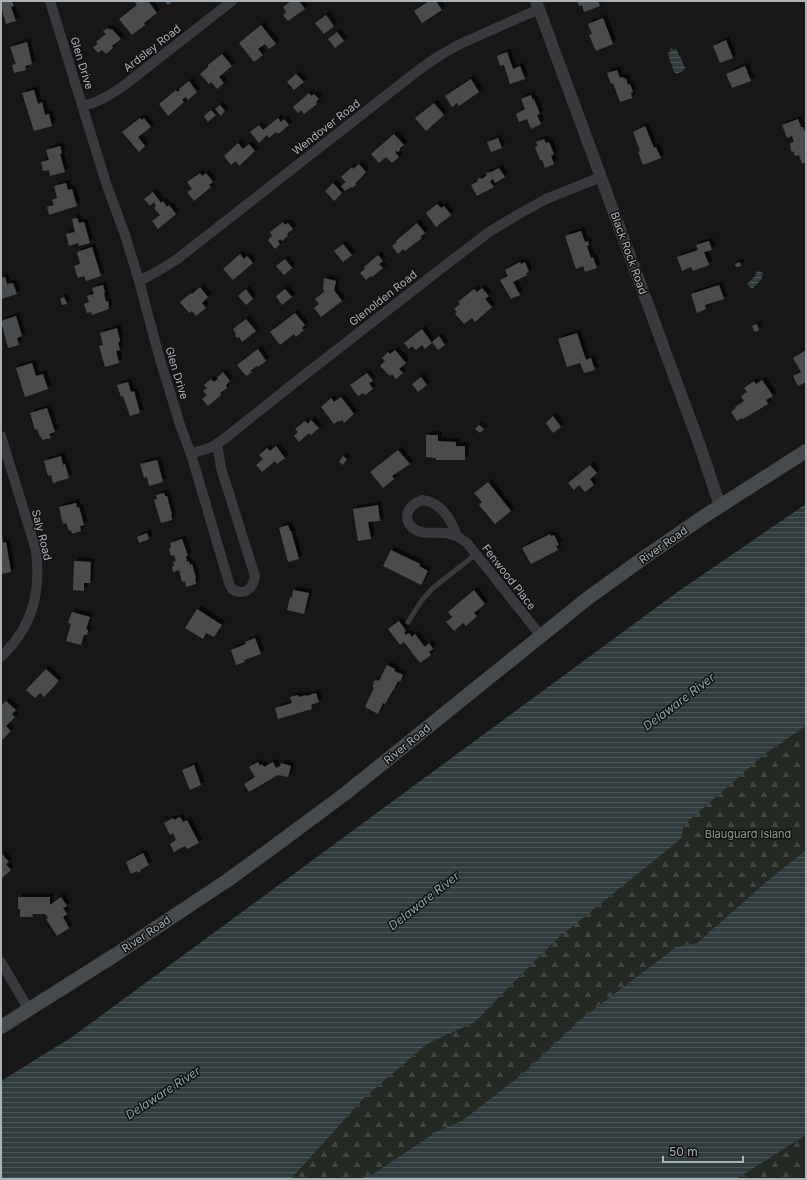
<svg xmlns="http://www.w3.org/2000/svg" width="807" height="1180" font-family="Inter,sans-serif">
<style>
.forest{fill:url(#forest-firs)}
.water{fill:url(#water-rules)}
.building{fill:#494b4d;filter:url(#shadow)}
.lines{fill:none;stroke-linecap:round;stroke-linejoin:round}
.service{stroke:#383a3d;stroke-width:5}
.minor{stroke:#383a3d;stroke-width:10}
.tertiary{stroke:#383a3d;stroke-width:12}
.secondary{stroke:#464a4d;stroke-width:14}
.labels{text-anchor:middle;stroke-width:3;stroke-linejoin:round;paint-order:stroke}
.street-label{font-size:11px;fill:#aab2b7;stroke:#121213}
.park-label{font-size:11px;fill:#8a9f84;stroke:#121213}
.water-label{font-size:12px;font-style:italic;fill:#86a6ae;stroke:#121213}
</style>
<defs>
<pattern id="forest-firs" width="22" height="20" patternUnits="userSpaceOnUse"><rect width="22" height="20" fill="#242a23"/><path d="M5 1l3.5 6h-7zM16 11l3.5 6h-7z" fill="#414641"/></pattern>
<pattern id="water-rules" width="6" height="5" patternUnits="userSpaceOnUse"><rect width="6" height="5" fill="#323d40"/><path d="M0 2.5h6" fill="none" stroke="#4d5759"/></pattern>
<filter id="shadow"><feDropShadow dx="3.5" dy="-3.5" stdDeviation="0" flood-color="#0009"/></filter>
</defs>
<rect width="100%" height="100%" fill="#171718"/>
<g class="forest">
<polygon points="806,726 806,850 767,881 697,943 676,947 580,1020 525,1072 463,1120 436,1132 373,1174 359,1179 291,1179 365,1097 427,1044 475,1022 510,986 558,938 681,839 684,825 766,753"/>
<polygon points="806,1135 806,1176 801,1179 736,1179"/>
</g>
<g class="water">
<polygon points="672,48 673,50 676,49 677,50 685,68 683,71 677,74 674,72 668,54 669,52 671,51 670,49"/>
<polygon points="757,271 763,273 761,280 752,289 747,284 755,276"/>
<polygon points="806,504 806,726 766,753 684,825 681,839 558,938 510,986 475,1022 427,1044 365,1097 291,1179 1,1179 1,1081 72,1037 676,593"/>
<polygon points="806,850 806,1135 736,1179 359,1179 373,1174 436,1132 463,1120 525,1072 580,1020 676,947 697,943 767,881"/>
</g>
<g class="building">
<polygon points="1,1 12,1 14,6 11,7 16,21 6,24 2,11 1,11"/>
<polygon points="137,1 148,1 157,13 144,23 145,25 132,35 119,19 137,5 135,3"/>
<polygon points="164,1 173,1 168,5"/>
<polygon points="291,1 299,1 305,9 288,21 283,15 286,12 283,7"/>
<polygon points="429,1 436,1 442,10 422,23 414,11"/>
<polygon points="577,1 598,1 600,6 584,12 582,5 579,6"/>
<polygon points="326,15 334,26 324,34 315,23"/>
<polygon points="603,18 613,44 596,51 589,35 592,34 588,24"/>
<polygon points="261,25 276,44 269,49 265,44 258,49 263,55 254,62 239,43"/>
<polygon points="108,28 110,30 112,29 121,39 112,46 113,48 106,54 102,50 98,53 93,47 98,44 96,42 106,34 103,31"/>
<polygon points="337,32 344,41 335,48 328,39"/>
<polygon points="726,40 733,58 720,63 713,46"/>
<polygon points="27,42 32,64 25,66 26,70 14,73 12,65 16,64 10,47"/>
<polygon points="507,52 513,69 520,66 525,79 510,84 504,65 500,66 497,56"/>
<polygon points="222,54 232,66 219,77 224,83 217,89 211,82 209,84 200,74 208,67 208,65"/>
<polygon points="745,66 751,81 732,88 726,74"/>
<polygon points="617,70 620,78 623,77 624,79 626,78 628,85 630,84 633,92 631,93 632,98 620,102 613,83 611,84 607,73"/>
<polygon points="296,74 304,82 294,90 287,82"/>
<polygon points="471,79 479,92 459,106 457,103 452,107 445,96"/>
<polygon points="189,81 197,92 188,100 186,97 182,100 184,102 168,116 159,104 176,90 177,92 180,90 179,89"/>
<polygon points="34,90 38,104 42,102 45,115 49,114 52,126 34,131 22,93"/>
<polygon points="309,93 311,96 314,94 319,99 316,102 317,104 304,114 301,110 298,113 293,107"/>
<polygon points="531,95 533,100 534,99 540,114 537,115 541,124 531,129 527,119 519,122 516,114 525,109 521,99"/>
<polygon points="434,103 444,115 426,131 415,118"/>
<polygon points="220,105 225,111 221,116 215,109"/>
<polygon points="211,110 216,115 208,122 204,116"/>
<polygon points="140,118 142,120 144,118 151,127 138,137 145,146 139,152 122,132"/>
<polygon points="278,118 281,122 284,119 289,125 278,134 276,132 269,138 267,135 259,143 250,132 259,125 263,130"/>
<polygon points="798,119 801,127 803,127 806,134 806,162 802,164 799,155 795,156 794,152 791,151 790,143 794,142 792,136 787,138 782,125"/>
<polygon points="645,126 654,148 656,147 661,158 643,165 638,152 640,151 633,132"/>
<polygon points="394,134 404,145 400,148 400,150 398,152 396,151 395,152 399,157 392,163 386,157 379,163 371,154"/>
<polygon points="498,138 502,148 491,152 487,142"/>
<polygon points="544,139 546,143 549,142 554,154 551,156 554,164 545,168 542,160 540,160 535,147 538,146 536,142"/>
<polygon points="238,143 243,149 249,144 255,151 239,166 236,161 231,165 224,156"/>
<polygon points="60,146 62,153 60,154 65,172 50,176 49,170 43,171 41,162 49,160 46,150"/>
<polygon points="359,164 366,172 355,184 356,185 352,188 351,187 345,191 341,186 346,182 341,177 352,167 353,169"/>
<polygon points="499,168 505,177 495,183 493,179 490,181 494,187 477,196 471,185 477,182 478,179 480,178 482,179 486,176 487,175 486,173 489,172 489,173"/>
<polygon points="200,173 202,176 206,173 213,182 209,185 211,187 194,201 187,192 192,189 187,182"/>
<polygon points="66,183 68,190 72,189 77,206 49,215 47,207 54,205 52,200 57,198 54,186"/>
<polygon points="333,183 342,193 334,201 325,191"/>
<polygon points="153,192 161,203 163,201 167,207 169,205 176,214 158,229 152,221 160,215 154,208 156,206 154,202 150,206 144,199"/>
<polygon points="437,204 441,208 444,206 451,215 436,227 426,213"/>
<polygon points="77,218 79,223 84,222 90,243 79,246 78,243 69,246 66,234 75,232 72,219"/>
<polygon points="283,222 285,225 288,223 293,229 287,234 288,236 282,241 280,239 278,241 280,244 275,249 268,240 272,236 270,232"/>
<polygon points="417,223 425,233 420,237 422,238 405,251 403,249 398,254 392,246 397,242 396,241"/>
<polygon points="581,231 585,242 588,241 589,245 587,246 591,258 593,257 597,268 585,272 583,266 576,269 565,236"/>
<polygon points="709,241 712,250 704,252 709,265 693,271 691,267 682,271 677,257 698,250 696,245"/>
<polygon points="343,244 352,255 343,262 334,251"/>
<polygon points="92,247 101,276 86,281 84,276 78,278 74,266 80,264 77,252"/>
<polygon points="240,254 244,259 247,256 253,263 233,280 223,269"/>
<polygon points="378,255 383,261 379,264 383,268 372,277 371,276 366,280 360,273 365,269 364,267"/>
<polygon points="285,259 292,268 284,275 276,266"/>
<polygon points="520,262 521,264 525,262 529,272 526,273 527,275 513,282 520,295 511,299 500,280 508,276 505,270"/>
<polygon points="740,262 741,266 736,267 735,264"/>
<polygon points="5,277 7,284 13,283 17,294 1,299 1,278"/>
<polygon points="324,278 336,281 334,290 342,301 321,317 314,308 319,304 315,299 325,291 323,290"/>
<polygon points="103,285 105,293 104,293 106,302 108,301 109,305 108,306 109,309 92,315 91,312 87,313 84,304 89,302 87,296 94,294 92,288"/>
<polygon points="719,285 724,299 705,305 706,309 697,313 691,294"/>
<polygon points="200,287 208,297 202,303 206,308 196,316 192,311 189,313 180,302 191,293 192,294"/>
<polygon points="482,288 489,296 485,299 492,307 475,322 472,318 464,324 455,314 457,312 454,309 460,304 458,302 474,289 477,292"/>
<polygon points="246,289 253,299 246,305 238,296"/>
<polygon points="285,289 292,297 282,305 276,296"/>
<polygon points="64,297 67,304 62,305 60,299"/>
<polygon points="295,313 305,325 302,328 304,330 296,337 294,334 280,345 270,332"/>
<polygon points="16,316 22,336 17,338 19,345 8,348 1,321"/>
<polygon points="246,319 256,331 242,342 239,337 237,338 235,335 236,334 233,329"/>
<polygon points="757,324 759,330 755,332 752,326"/>
<polygon points="117,328 120,341 118,342 120,350 116,351 119,363 105,367 99,346 103,345 100,333"/>
<polygon points="422,329 432,343 425,349 422,345 416,350 412,346 409,349 404,343"/>
<polygon points="577,333 586,360 591,358 595,370 584,373 580,363 567,367 558,339"/>
<polygon points="439,336 445,345 438,350 432,342"/>
<polygon points="258,349 266,361 258,367 257,366 250,371 252,372 246,376 237,365"/>
<polygon points="395,350 406,363 399,369 403,373 396,379 392,374 390,376 380,366 385,361 382,358 388,352 390,354"/>
<polygon points="806,350 806,382 798,386 793,376 801,372 793,358"/>
<polygon points="32,363 36,376 43,374 48,389 25,397 16,368"/>
<polygon points="223,372 230,381 226,385 227,388 220,393 221,395 208,406 202,399 207,395 203,391 207,388 204,385 211,379 214,382 218,379 217,378"/>
<polygon points="367,373 373,381 369,383 373,389 365,395 363,393 358,396 350,385"/>
<polygon points="421,377 427,385 418,392 412,384"/>
<polygon points="762,380 773,396 766,400 768,404 743,419 742,418 737,421 731,412 736,408 735,407 744,401 741,396 747,392 744,388 754,381 756,384"/>
<polygon points="128,382 131,392 134,391 140,413 130,416 123,396 121,397 117,385"/>
<polygon points="341,397 354,414 344,423 342,420 339,422 338,421 334,424 321,407 331,398 334,402"/>
<polygon points="47,408 55,432 49,434 51,438 42,440 41,436 40,437 37,429 35,430 30,413"/>
<polygon points="553,416 561,427 553,433 546,423"/>
<polygon points="311,420 319,428 311,435 309,433 299,442 294,436 298,432 295,429 305,421 308,424"/>
<polygon points="479,425 484,429 480,433 475,429"/>
<polygon points="426,435 438,435 438,441 456,442 456,446 465,446 465,460 436,460 436,458 426,457"/>
<polygon points="276,446 285,458 277,464 275,461 262,472 256,465 263,459 259,455 267,448 270,451"/>
<polygon points="398,450 410,464 392,476 394,479 383,488 370,472"/>
<polygon points="61,456 63,465 65,464 69,478 53,483 51,475 48,476 44,461"/>
<polygon points="343,456 347,459 343,465 339,462"/>
<polygon points="157,460 163,482 149,486 147,477 144,478 140,464"/>
<polygon points="590,465 597,473 590,479 594,485 585,492 579,485 574,490 568,483"/>
<polygon points="488,482 511,511 495,524 479,505 482,502 474,493"/>
<polygon points="164,493 165,496 167,496 172,515 171,515 172,520 161,523 154,500 157,499 156,495"/>
<polygon points="76,503 77,508 79,507 84,525 80,526 81,531 72,534 71,530 69,531 66,523 63,524 59,507"/>
<polygon points="378,505 380,521 368,522 371,539 358,541 353,509"/>
<polygon points="288,525 290,531 291,531 299,559 288,562 279,528"/>
<polygon points="147,533 149,539 139,543 137,537"/>
<polygon points="550,534 551,536 554,535 559,545 556,546 558,550 531,564 522,548"/>
<polygon points="1,538 2,538 3,543 6,542 11,572 1,574"/>
<polygon points="182,539 188,556 186,556 187,562 189,561 190,565 192,564 196,578 195,579 196,584 186,587 185,581 182,582 179,570 173,572 172,566 174,566 173,562 176,561 174,555 171,556 169,549 171,548 170,543"/>
<polygon points="391,550 420,564 419,566 428,571 421,585 383,566"/>
<polygon points="74,561 91,562 90,583 84,583 84,591 73,590"/>
<polygon points="293,590 309,593 304,614 287,610 290,597 292,598"/>
<polygon points="474,590 485,604 474,613 477,616 466,626 463,623 454,631 446,622 452,617 448,612"/>
<polygon points="197,609 222,625 214,637 206,633 203,639 185,628"/>
<polygon points="72,612 90,617 86,629 88,630 87,635 84,635 81,645 66,641 71,624 68,623"/>
<polygon points="399,621 406,631 404,632 406,635 409,633 412,637 415,634 425,647 429,643 433,649 429,652 431,655 420,663 404,642 400,645 388,629"/>
<polygon points="255,638 261,654 244,660 245,662 236,665 231,650 246,644 245,642"/>
<polygon points="387,665 395,669 394,671 403,675 400,682 398,681 393,691 393,690 385,704 383,703 378,714 365,707 374,688 373,687 373,685 374,681 377,680 379,681"/>
<polygon points="46,669 59,681 44,697 40,693 35,698 26,690"/>
<polygon points="316,693 319,702 311,705 312,709 278,719 275,708 292,703 290,697 298,695 299,697 306,695 306,696"/>
<polygon points="6,701 16,710 12,714 15,717 6,726 11,731 2,740 1,739 1,706"/>
<polygon points="258,762 260,766 262,764 264,767 273,762 276,768 280,766 281,763 291,766 288,777 278,775 249,792 244,784 255,777 249,767"/>
<polygon points="194,765 201,785 190,790 182,770"/>
<polygon points="180,817 183,822 187,820 199,843 187,849 185,846 174,852 170,844 176,840 173,833 170,835 164,823 173,818 174,820"/>
<polygon points="1,853 9,862 6,864 11,870 1,879"/>
<polygon points="143,853 149,865 140,870 141,871 138,873 137,871 131,874 126,862"/>
<polygon points="18,897 50,897 50,905 61,897 67,906 63,908 67,914 63,917 69,928 57,936 46,919 48,918 45,914 32,914 33,917 20,917 20,909 18,909"/>
</g>
<g class="lines">
<polyline class="service" points="408,622 422,600 433,588 476,554"/>
<g class="minor">
<path d="M50 1 106 183 125 235 139 281 159 356 181 428 191 454 229 583C230 585 231 587 232 589 237 593 246 593 250 588 253 585 254 580 255 576L221 468 217 444"/>
<path d="M82 106C98 103 109 95 122 87L232 1"/>
<polyline points="139,281 158,271 176,260 420,69 439,56 460,44 539,9"/>
<path d="M1 436 36 550C41 593 33 626 1 657"/>
<polyline points="191,454 212,447 224,439 293,384 438,271 489,232 519,214 546,199 601,177"/>
<path d="M422 500C441 502 451 519 457 536 453 535 449 533 444 533 434 532 422 535 414 529 401 519 408 505 422 500Z"/>
<polyline points="457,536 467,543 541,636"/>
<polyline points="1,962 29,1010"/>
</g>
<polyline class="tertiary" points="536,1 700,446 720,506"/>
<polyline class="secondary" points="1,1027 115,955 228,880 272,848 346,793 588,598 645,557 703,517 806,451"/>
</g>
<g class="labels">
<g class="street-label">
<text transform="translate(152 48) rotate(-38)" y="4">Ardsley Road</text>
<text transform="translate(82 63) rotate(73)" y="4">Glen Drive</text>
<text transform="translate(326 127) rotate(-38)" y="4">Wendover Road</text>
<text transform="translate(629 253) rotate(70)" y="4">Black Rock Road</text>
<text transform="translate(383 298) rotate(-38)" y="4">Glenolden Road</text>
<text transform="translate(177 373) rotate(73)" y="4">Glen Drive</text>
<text transform="translate(42 535) rotate(76)" y="4">Saly Road</text>
<text transform="translate(663 545) rotate(-35)" y="4">River Road</text>
<text transform="translate(509 577) rotate(52)" y="4">Fenwood Place</text>
<text transform="translate(407 744) rotate(-39)" y="4">River Road</text>
<text transform="translate(146 934) rotate(-34)" y="4">River Road</text>
</g>
<g class="park-label">
<text x="748" y="838">Blauguard Island</text>
</g>
<g class="water-label">
<text transform="translate(679 702) rotate(-37)" y="4">Delaware River</text>
<text transform="translate(424 901) rotate(-38)" y="4">Delaware River</text>
<text transform="translate(163 1093) rotate(-33)" y="4">Delaware River</text>
</g>
</g>
<rect width="807" height="1180" fill="none" stroke="#aab2b7" stroke-width="4"/>
<path d="M663 1156v6h80v-6" fill="none" stroke="#aab2b7" stroke-width="2"/>
<text x="669" y="1156" font-size="12" fill="#aab2b7" stroke="#121213" stroke-width="3" paint-order="stroke">50 m</text>
</svg>
